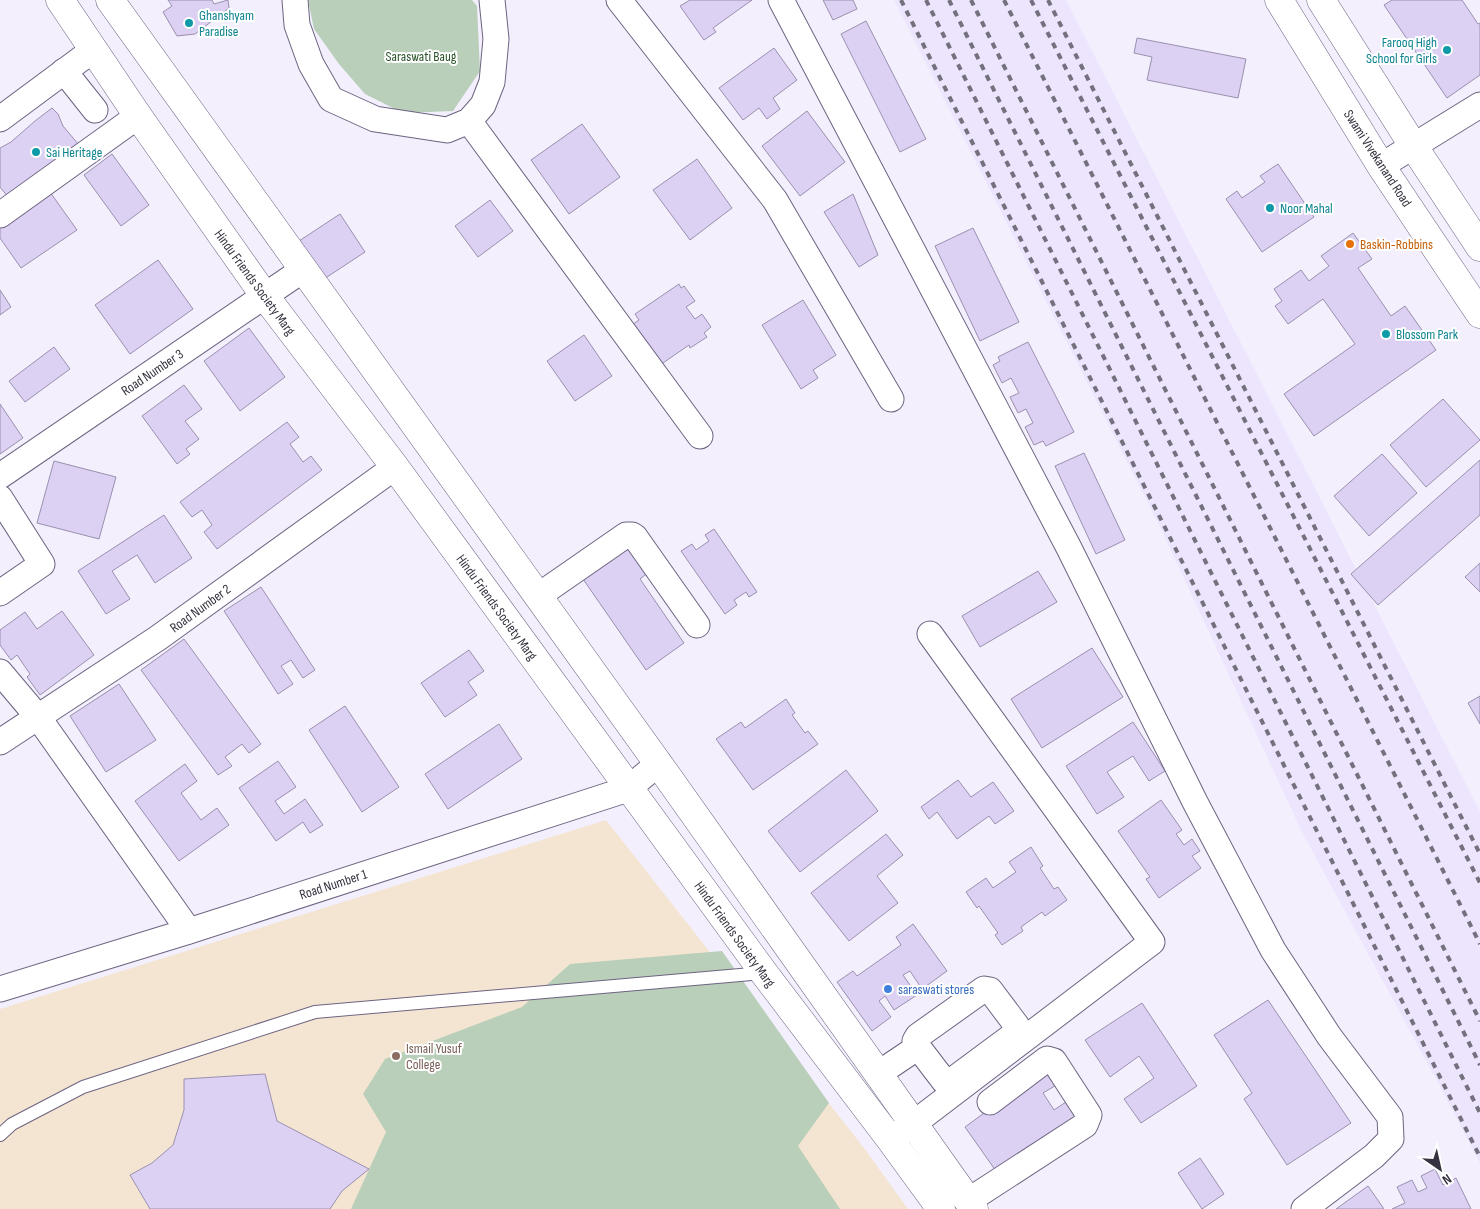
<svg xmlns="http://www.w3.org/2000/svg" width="1480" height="1209" font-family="'Sofia Sans Condensed',sans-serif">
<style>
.built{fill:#ede5fe}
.education{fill:#f4e5d2}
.green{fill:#b9cfb9}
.building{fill:#dcd1f3;stroke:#9a90af}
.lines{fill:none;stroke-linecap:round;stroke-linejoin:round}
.service-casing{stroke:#6d6380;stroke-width:14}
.minor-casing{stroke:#6d6380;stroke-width:27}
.tertiary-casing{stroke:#6d6380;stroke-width:29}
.primary-casing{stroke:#6d6380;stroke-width:29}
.service{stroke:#fff;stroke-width:12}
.minor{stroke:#fff;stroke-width:25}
.tertiary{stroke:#fff;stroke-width:28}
.primary{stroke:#fff;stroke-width:28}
.rail{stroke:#74707d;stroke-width:4;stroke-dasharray:6 6;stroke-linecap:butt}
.culture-dot{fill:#0f9aa8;stroke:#fff;stroke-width:2}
.food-dot{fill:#e8710a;stroke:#fff;stroke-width:2}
.shop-dot{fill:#3f7fe0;stroke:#fff;stroke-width:2}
.education-dot{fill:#8d6e63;stroke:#fff;stroke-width:2}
.labels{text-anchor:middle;stroke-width:4;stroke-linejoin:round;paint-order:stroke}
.culture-label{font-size:14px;fill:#0d838f;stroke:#fff;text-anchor:start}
.park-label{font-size:14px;fill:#275129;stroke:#fff}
.street-label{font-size:14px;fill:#36323f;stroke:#fff}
.food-label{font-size:14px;fill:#c56008;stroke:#fff;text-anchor:start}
.shop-label{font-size:14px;fill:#366cbe;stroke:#fff;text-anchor:start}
.education-label{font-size:14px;fill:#785e54;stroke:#fff;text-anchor:start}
</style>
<rect width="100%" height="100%" fill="#f3effd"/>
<polygon class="built" points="894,0 1066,0 1480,812 1480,1163 1436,1079 1302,832 1161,529"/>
<polygon class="education" points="606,820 864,1148 908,1209 0,1209 0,1009"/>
<g class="green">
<polygon points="308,0 472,0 477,6 480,71 453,111 403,113 365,94 339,64 314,29"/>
<polygon points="722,951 829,1103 798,1146 840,1209 351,1209 386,1132 363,1094 385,1059 522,1007 570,964"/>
</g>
<g class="building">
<polygon points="168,0 212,0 214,4 228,0 229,8 195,34 177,36 163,12 172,6"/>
<polygon points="690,0 752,0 713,28 716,32 704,40 680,6"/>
<polygon points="823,0 853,0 857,9 833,20"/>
<polygon points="1392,0 1462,0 1478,24 1480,23 1480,75 1447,98 1384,5"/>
<polygon points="866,21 926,139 900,152 841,34"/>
<polygon points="1137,38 1246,59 1238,98 1147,80 1152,57 1134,53"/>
<polygon points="774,48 797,80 773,98 780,109 767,119 759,108 743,120 719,88"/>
<polygon points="52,108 58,114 63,126 79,145 9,198 0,187 0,148 11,142 35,121"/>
<polygon points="807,111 845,162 800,196 762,146"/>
<polygon points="582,124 620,177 569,214 531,160"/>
<polygon points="112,154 149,205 121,226 84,175"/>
<polygon points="697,159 732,208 690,240 653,190"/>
<polygon points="1278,164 1314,217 1262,252 1226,199 1237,191 1242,198 1265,182 1260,176"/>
<polygon points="50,192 77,230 21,268 0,238 0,227"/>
<polygon points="853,194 878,255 859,267 824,212"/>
<polygon points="490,200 513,231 478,257 455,226"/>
<polygon points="340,214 365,252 324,279 299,241"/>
<polygon points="973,228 1019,322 980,341 935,246"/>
<polygon points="1353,233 1372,259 1358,268 1391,316 1405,306 1436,350 1314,436 1284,394 1355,344 1323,299 1288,324 1275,306 1282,301 1274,289 1301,270 1309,281 1329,266 1321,256"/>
<polygon points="158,260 193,309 130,354 95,305"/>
<polygon points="679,284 681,288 684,286 695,301 686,307 695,319 702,314 711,327 704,333 707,337 690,348 689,345 660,365 632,325 639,320 635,314"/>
<polygon points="0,290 11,307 0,315"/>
<polygon points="803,300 836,355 813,370 818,378 801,389 762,325"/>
<polygon points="249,328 285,377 240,411 204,361"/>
<polygon points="584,335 612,376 575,401 547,361"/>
<polygon points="1028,342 1074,432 1046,446 1043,441 1034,445 1025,427 1033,423 1026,409 1018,413 1010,397 1019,393 1011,378 1002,383 993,365 1000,361 998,357"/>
<polygon points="54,347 70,369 25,402 9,381"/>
<polygon points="184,385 202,409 185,421 199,439 186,449 190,454 177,464 142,416"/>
<polygon points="1443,399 1480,440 1426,487 1390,445"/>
<polygon points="0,404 23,438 0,454"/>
<polygon points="287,422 299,437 290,444 303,462 311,456 322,470 217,549 204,532 212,525 202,510 192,517 180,502"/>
<polygon points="1084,453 1125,540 1096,554 1055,466"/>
<polygon points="1382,454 1417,493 1369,536 1334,496"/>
<polygon points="1480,460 1480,515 1378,605 1351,574"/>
<polygon points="54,461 116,477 99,539 37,523"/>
<polygon points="164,515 192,558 155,583 137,555 112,571 130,599 106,614 78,571"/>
<polygon points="714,529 757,592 749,597 746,592 734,600 737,605 725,614 681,551 692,544 696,550 709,541 705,535"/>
<polygon points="632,545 650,571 640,579 684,643 646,670 583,579"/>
<polygon points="1480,563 1480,592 1465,577"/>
<polygon points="1038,571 1057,602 980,647 962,616"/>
<polygon points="261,587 315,670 303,678 291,660 281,666 293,684 278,694 224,611"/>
<polygon points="62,611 94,655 40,695 27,677 30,674 17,655 11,660 0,645 0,630 25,612 37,629"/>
<polygon points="184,639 261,744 249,753 242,744 225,757 232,766 218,775 141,670"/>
<polygon points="1092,648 1123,697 1042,748 1011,699"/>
<polygon points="469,650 484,671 468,682 477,695 445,717 421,683"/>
<polygon points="119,684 156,740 106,772 70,716"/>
<polygon points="1480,696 1480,724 1468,703"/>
<polygon points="786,699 795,713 792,715 805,733 808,731 818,744 753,790 716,739 741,722 745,728"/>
<polygon points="345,706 399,787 362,812 309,730"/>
<polygon points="1133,722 1165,771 1149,781 1133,756 1107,772 1124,797 1097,814 1066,766"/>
<polygon points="499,724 522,759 448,809 425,774"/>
<polygon points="278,761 296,787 275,801 284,814 305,799 323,825 310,833 303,822 276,841 239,788"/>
<polygon points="185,764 197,781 181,793 201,820 217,808 229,825 179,861 135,801"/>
<polygon points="846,770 878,811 800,872 768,831"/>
<polygon points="958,780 971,797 993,782 1014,811 995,824 989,816 957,839 937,812 929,819 921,807"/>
<polygon points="1161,800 1182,830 1176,834 1184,845 1192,839 1200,851 1192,856 1201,868 1159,898 1146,879 1150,877 1118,831"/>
<polygon points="886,834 903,855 877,876 898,903 849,941 811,893"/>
<polygon points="1031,847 1043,866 1040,868 1054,889 1058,887 1067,900 1045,916 1042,912 1021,927 1023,931 1002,945 995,935 998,933 979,906 977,908 966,892 986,878 993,888 1016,872 1009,862"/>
<polygon points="913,924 947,971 922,989 910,971 903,975 917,995 894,1010 885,996 879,1001 891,1017 872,1031 837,982 853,971 857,976 901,945 896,937"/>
<polygon points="1268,1000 1351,1123 1287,1165 1244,1099 1252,1093 1214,1035"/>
<polygon points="1142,1003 1197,1086 1141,1123 1124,1099 1154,1078 1139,1056 1110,1077 1085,1040"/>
<polygon points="1047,1067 1058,1084 1043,1093 1054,1110 1069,1100 1080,1117 998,1174 965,1127"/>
<polygon points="265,1074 277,1121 369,1169 342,1191 330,1209 150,1209 130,1175 152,1163 173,1145 184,1110 184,1079"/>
<polygon points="1200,1158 1224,1194 1202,1209 1178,1173"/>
<polygon points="1435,1169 1443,1185 1456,1178 1471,1209 1392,1209 1405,1203 1397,1187 1412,1180 1418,1192 1427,1188 1421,1176"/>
<polygon points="1368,1186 1384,1209 1336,1209"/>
</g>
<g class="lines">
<defs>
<polyline id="service" points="0,1135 12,1124 83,1087 315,1012 763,973"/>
<g id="minor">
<polyline points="295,0 297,25 311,64 331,99 375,119 447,130 469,121 483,105 492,82 496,39 492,0"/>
<polyline points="619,0 775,200 891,399"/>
<polyline points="781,0 1069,548 1195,802 1273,950 1329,1036 1390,1117 1391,1139 1374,1156 1304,1209"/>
<polyline points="64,71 95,110"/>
<polyline points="0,119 93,50"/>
<polyline points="469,121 700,436"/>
<polyline points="1381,166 1480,105"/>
<polyline points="0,215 138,116"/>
<polyline points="0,476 304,269"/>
<polyline points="0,498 42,564 0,593"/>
<polyline points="538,596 626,535 632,535 635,537 697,625"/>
<polyline points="0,672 38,717 189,931"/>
<polyline points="0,742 158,638 395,467"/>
<polyline points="0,989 189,931 628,789 659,763"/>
<polyline points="878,1074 918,1047 915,1041 918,1036 984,989 990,990 1017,1026 1016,1033 950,1082 944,1081 918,1047"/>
<polyline points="896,1135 913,1124 1152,942 930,634"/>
<polyline points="968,1201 1085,1125 1089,1115 1054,1061 1047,1059 990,1102"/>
</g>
<g id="tertiary">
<polyline points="60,0 138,116 264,295 395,467 764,973 890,1139 941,1209"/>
<polyline points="110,0 665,773 974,1209"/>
</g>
<g id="primary">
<polyline points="1279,0 1381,166 1480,314"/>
<polyline points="1321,0 1414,147 1480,247"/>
</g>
</defs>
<use href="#service" class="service-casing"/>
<use href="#minor" class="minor-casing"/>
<use href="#tertiary" class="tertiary-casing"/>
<use href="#primary" class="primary-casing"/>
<use href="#service" class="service"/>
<use href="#minor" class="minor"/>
<use href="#tertiary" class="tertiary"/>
<use href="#primary" class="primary"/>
<g class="rail">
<polyline points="901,0 1480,1157"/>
<polyline points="926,0 1480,1113"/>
<polyline points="949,0 1480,1065"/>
<polyline points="971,0 1480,1021"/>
<polyline points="1004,0 1480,944"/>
<polyline points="1031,0 1480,883"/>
<polyline points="1048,0 1480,854"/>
</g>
</g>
<g class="culture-dot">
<circle cx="189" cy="23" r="5"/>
<circle cx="1447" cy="50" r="5"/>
<circle cx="36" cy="152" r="5"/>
<circle cx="1270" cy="208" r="5"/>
<circle cx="1386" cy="334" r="5"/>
</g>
<circle class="food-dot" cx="1350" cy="244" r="5"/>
<circle class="shop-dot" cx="888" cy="989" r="5"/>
<circle class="education-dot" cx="396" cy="1056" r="5"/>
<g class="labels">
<g class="culture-label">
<text x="199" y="20">Ghanshyam<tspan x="199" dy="16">Paradise</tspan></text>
<text x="1437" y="47" text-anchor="end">Farooq High<tspan x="1437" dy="16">School for Girls</tspan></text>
<text x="46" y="157">Sai Heritage</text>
<text x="1280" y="213">Noor Mahal</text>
<text x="1396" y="339">Blossom Park</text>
</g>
<g class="park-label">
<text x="421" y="61">Saraswati Baug</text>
</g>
<g class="street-label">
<text transform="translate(1378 158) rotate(57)" y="5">Swami Vivekanand Road</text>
<text transform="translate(255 282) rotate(54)" y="5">Hindu Friends Society Marg</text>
<text transform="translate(152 372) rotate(-34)" y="5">Road Number 3</text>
<text transform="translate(497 607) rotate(54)" y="5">Hindu Friends Society Marg</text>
<text transform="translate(200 608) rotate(-36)" y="5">Road Number 2</text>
<text transform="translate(333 884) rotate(-18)" y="5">Road Number 1</text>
<text transform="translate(735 934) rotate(54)" y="5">Hindu Friends Society Marg</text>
</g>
<g class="food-label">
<text x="1360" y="249">Baskin-Robbins</text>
</g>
<g class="shop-label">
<text x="898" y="994">saraswati stores</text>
</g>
<g class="education-label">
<text x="406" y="1053">Ismail Yusuf<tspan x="406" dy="16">College</tspan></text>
</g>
</g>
<g transform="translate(1440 1169) rotate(146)" stroke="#ffffff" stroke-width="4" paint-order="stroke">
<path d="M0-4L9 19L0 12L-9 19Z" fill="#36323f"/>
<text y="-8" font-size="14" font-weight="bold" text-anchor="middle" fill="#36323f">N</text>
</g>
</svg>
